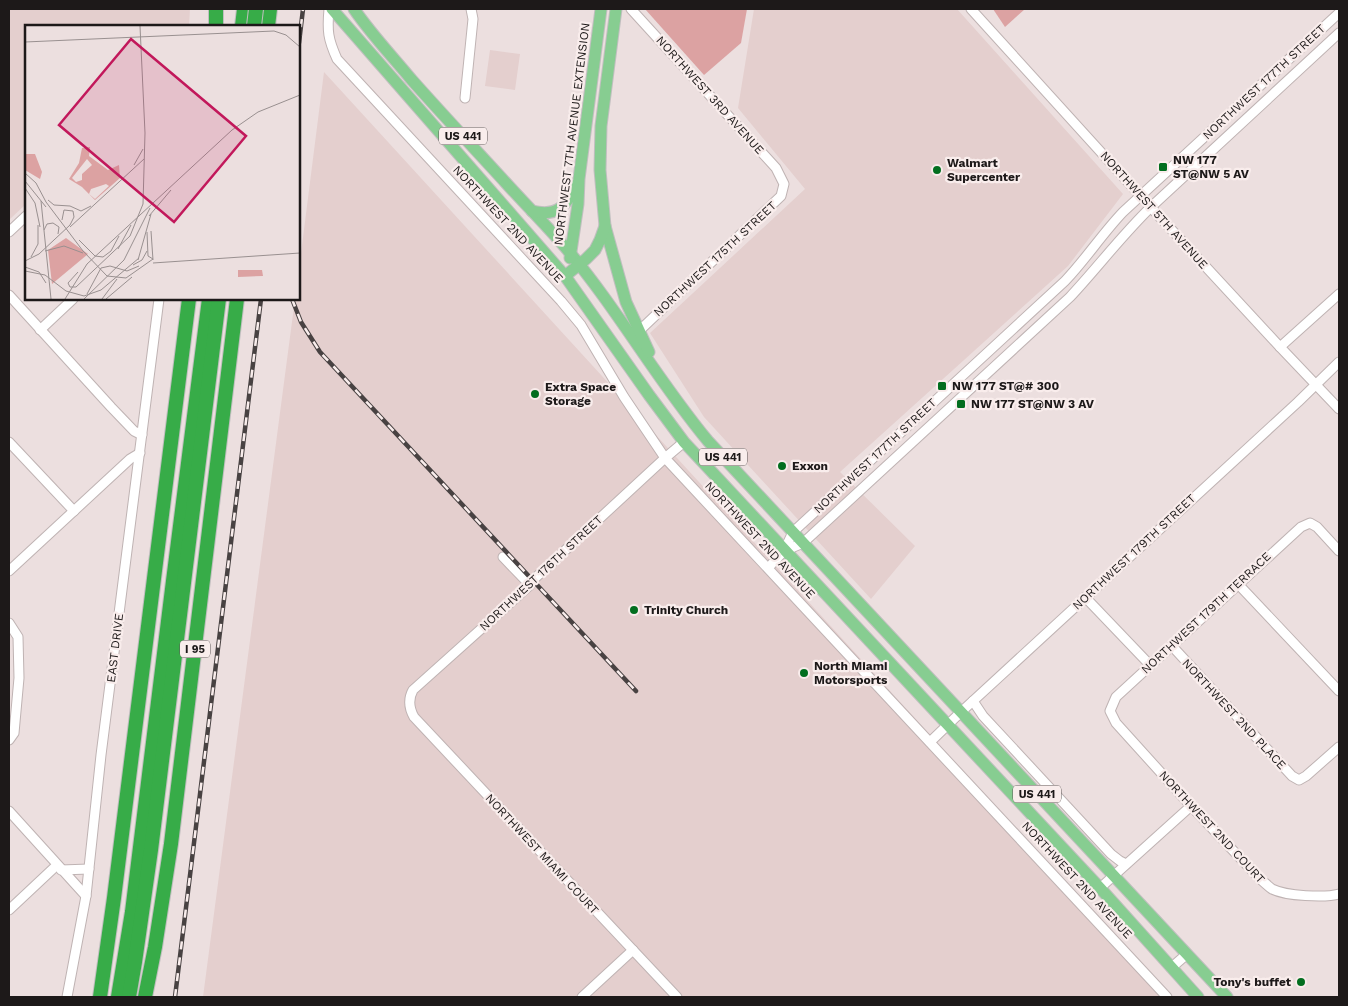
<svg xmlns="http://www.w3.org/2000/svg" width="1348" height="1006" font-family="'Work Sans',sans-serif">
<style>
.built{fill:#e4cfce}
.green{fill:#dca2a2}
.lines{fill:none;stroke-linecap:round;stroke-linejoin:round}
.minor-casing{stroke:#bfb3b3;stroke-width:11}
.major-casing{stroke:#c0bfbf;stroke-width:13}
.highway-casing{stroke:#c0bfbf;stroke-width:16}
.minor{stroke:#fff;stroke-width:9}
.major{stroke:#87cd91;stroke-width:11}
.highway{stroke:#37ac48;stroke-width:14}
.rail-casing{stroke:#484242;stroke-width:4.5}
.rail{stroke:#f9edec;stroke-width:2.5;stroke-dasharray:8;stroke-linecap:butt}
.highway-bridge-casing{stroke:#c0bfbf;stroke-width:16;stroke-linecap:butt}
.highway-bridge{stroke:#37ac48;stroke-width:14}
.poi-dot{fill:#026e1f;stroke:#f9edec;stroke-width:2}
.labels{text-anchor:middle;stroke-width:4.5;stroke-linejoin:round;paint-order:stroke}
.shield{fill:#f9edec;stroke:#5f5958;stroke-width:1}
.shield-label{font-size:11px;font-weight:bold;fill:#1d1919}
.street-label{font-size:12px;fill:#1d1919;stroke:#f9edec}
.poi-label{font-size:12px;font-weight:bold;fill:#1d1919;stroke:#f9edec;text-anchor:start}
.inset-road{fill:none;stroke:#999090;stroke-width:1}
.view{fill:#c2185b;fill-opacity:0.15;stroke:#c2185b;stroke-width:2.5}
.inset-edge{fill:none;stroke:#1d1919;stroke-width:2.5}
</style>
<rect width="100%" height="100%" fill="#ecdfdf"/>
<g class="built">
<polygon points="9,9 190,9 189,26 26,26 26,204 10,219 9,217"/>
<polygon points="754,9 957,9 1123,194 1068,266 840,472 915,546 871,599 704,417 650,333 805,189 738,108"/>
<polygon points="490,50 520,54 515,90 485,86"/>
<polygon points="324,72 1170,997 203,997 295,299 299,299 299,269"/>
</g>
<g class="green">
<polygon points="645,9 747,9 741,43 704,75"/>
<polygon points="993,9 1025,9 1005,27"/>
</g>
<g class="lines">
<defs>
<g id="minor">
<path d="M329 9C327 31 328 39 337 59L561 301 581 325 624 397 665 458 1167 997"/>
<polyline points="631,9 776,168 784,184 781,196 639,331"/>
<polyline points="971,9 1157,214 1280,347 1339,409"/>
<polyline points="465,98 473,19 471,9"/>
<polyline points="9,232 26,216"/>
<polyline points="9,295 111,407 134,431 142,435"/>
<polyline points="40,330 73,299"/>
<polyline points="1280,347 1339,294"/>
<polyline points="9,442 74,511"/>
<path d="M784 551 803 543 1070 297C1098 267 1122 235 1151 207L1339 33"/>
<path d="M1339 551 1317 527 1310 523 1301 527 1116 697 1110 711 1116 723 1191 806 1260 879C1264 882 1268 886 1272 889 1286 896 1325 898 1339 894"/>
<polyline points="503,557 530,585"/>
<path d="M768 568 784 551 793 532 1065 281C1086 259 1102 234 1123 212L1339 13"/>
<polyline points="9,571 130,459 140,453"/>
<polyline points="1238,584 1339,691"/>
<polyline points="1085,597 1150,665"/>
<polyline points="9,623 18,637 19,678 14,733 9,740"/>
<polyline points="1172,646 1292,776 1299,780 1306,776 1339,747"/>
<polyline points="973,701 983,716 1111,854 1120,861 1126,864"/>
<polyline points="930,742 961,712 1298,402 1339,362"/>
<polyline points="9,811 86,896"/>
<polyline points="61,870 89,869"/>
<polyline points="1100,888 1191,806"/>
<polyline points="9,910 57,865"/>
<polyline points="1171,968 1187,954"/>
<polyline points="67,997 86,896 101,755 159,299"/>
<polyline points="582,997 633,950"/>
<path d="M677 997 414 717C409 708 408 699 413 690L529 586 533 580 665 458 684 442"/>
</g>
<g id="major">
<polyline points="332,9 565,276 649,395 684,442 1100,888 1198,997"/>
<path d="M354 9C371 34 392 56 411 79 442 114 474 148 506 183 525 204 546 225 565 247 617 308 657 380 708 441L1227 997"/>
<path d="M532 211C557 217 566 207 576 185"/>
<polyline points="605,226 626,302 649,352"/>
<polyline points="570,258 578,204 579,179 601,9"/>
<polyline points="565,276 586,259 595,250 600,240 605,226 600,170 601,126 616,9"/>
</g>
<g id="highway">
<polyline points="216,9 216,26"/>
<polyline points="242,26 244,9"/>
<polyline points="268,26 270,9"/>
<polyline points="100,997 114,898 189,299"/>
<polyline points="118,997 132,912 173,581 209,299"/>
<polyline points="129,997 135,962 151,850 219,299"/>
<polyline points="145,997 155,947 171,844 237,299"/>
</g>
</defs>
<use href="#minor" class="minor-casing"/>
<use href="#major" class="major-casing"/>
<use href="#highway" class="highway-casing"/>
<use href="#minor" class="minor"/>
<use href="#major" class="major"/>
<use href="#highway" class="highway"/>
<defs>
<g id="rail">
<polyline points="299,43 303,9"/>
<polyline points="292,299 301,322 320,352 636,691"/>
<polyline points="175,997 261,299"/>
</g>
</defs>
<use href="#rail" class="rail-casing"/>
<use href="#rail" class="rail"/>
<defs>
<polyline id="highway-bridge" points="254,26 256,9"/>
</defs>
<use href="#highway-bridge" class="highway-bridge-casing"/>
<use href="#highway-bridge" class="highway-bridge"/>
</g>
<g class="poi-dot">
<rect x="1158" y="162" width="10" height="10" rx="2.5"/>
<circle cx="937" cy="170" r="5"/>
<rect x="937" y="381" width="10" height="10" rx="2.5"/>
<circle cx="535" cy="394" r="5"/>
<rect x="956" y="399" width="10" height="10" rx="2.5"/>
<circle cx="782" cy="466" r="5"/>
<circle cx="634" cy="610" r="5"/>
<circle cx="804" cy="673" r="5"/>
<circle cx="1301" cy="982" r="5"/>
</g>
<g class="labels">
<g class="shield">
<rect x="439" y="127.5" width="48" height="17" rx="4"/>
<rect x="699" y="448.5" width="48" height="17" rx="4"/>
<rect x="180" y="640.5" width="30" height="17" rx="4"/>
<rect x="1013" y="785.5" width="48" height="17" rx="4"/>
</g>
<g class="shield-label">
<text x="463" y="140">US 441</text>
<text x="723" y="461">US 441</text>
<text x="195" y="653">I 95</text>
<text x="1037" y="798">US 441</text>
</g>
<g class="street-label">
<text transform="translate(1264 82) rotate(-43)" y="4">NORTHWEST 177TH STREET</text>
<text transform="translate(710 95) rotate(48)" y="4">NORTHWEST 3RD AVENUE</text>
<text transform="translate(572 134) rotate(-83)" y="4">NORTHWEST 7TH AVENUE EXTENSION</text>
<text transform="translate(1154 210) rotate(48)" y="4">NORTHWEST 5TH AVENUE</text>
<text transform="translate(508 224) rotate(47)" y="4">NORTHWEST 2ND AVENUE</text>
<text transform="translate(715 259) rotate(-43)" y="4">NORTHWEST 175TH STREET</text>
<text transform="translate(875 456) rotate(-43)" y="4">NORTHWEST 177TH STREET</text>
<text transform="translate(760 540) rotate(47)" y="4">NORTHWEST 2ND AVENUE</text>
<text transform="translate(1134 552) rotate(-43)" y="4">NORTHWEST 179TH STREET</text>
<text transform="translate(541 573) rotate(-43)" y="4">NORTHWEST 176TH STREET</text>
<text transform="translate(1206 613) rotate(-43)" y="4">NORTHWEST 179TH TERRACE</text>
<text transform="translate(115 648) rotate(-83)" y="4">EAST DRIVE</text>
<text transform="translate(1234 714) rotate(47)" y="4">NORTHWEST 2ND PLACE</text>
<text transform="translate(1212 827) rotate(47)" y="4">NORTHWEST 2ND COURT</text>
<text transform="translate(542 854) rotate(47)" y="4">NORTHWEST MIAMI COURT</text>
<text transform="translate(1077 880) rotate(47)" y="4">NORTHWEST 2ND AVENUE</text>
</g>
<g class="poi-label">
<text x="1173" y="164">NW 177<tspan x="1173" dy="14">ST@NW 5 AV</tspan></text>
<text x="947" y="167">Walmart<tspan x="947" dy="14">Supercenter</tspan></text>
<text x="952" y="390">NW 177 ST@# 300</text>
<text x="545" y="391">Extra Space<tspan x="545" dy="14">Storage</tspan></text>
<text x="971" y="408">NW 177 ST@NW 3 AV</text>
<text x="792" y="470">Exxon</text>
<text x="644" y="614">Trinity Church</text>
<text x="814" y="670">North Miami<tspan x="814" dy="14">Motorsports</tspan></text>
<text x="1291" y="986" text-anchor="end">Tony's buffet</text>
</g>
</g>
<g transform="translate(25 25)">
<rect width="275" height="275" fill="#ecdfdf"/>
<path d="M65 122 64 131 83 145 94 140 95 153 70 175 57 162 44 154 54 138 57 123ZM62 134 67 140 57 149V155L51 157 47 153ZM81 159 84 161 70 174 64 169 66 164ZM0 129H10L17 147 15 154 0 145ZM41 213 63 229 27 259 23 225ZM213 245H237L238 251 213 252Z" fill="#dca2a2" fill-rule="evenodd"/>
<path class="inset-road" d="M0 17 249 6 261 10 275 22M109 140 118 124M0 148 11 158 21 177 58 226 82 251 101 253 128 234M0 156 21 182M0 163 10 178 15 202M23 175 29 180 45 181 56 186 66 181M16 176 26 274M124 191 146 165M45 202 119 134M19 205 22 199 28 198 34 202 33 209M126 206 128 235M122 207 123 231 128 234M54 215 70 231 78 232 86 226 94 211M93 224 106 200M20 226 39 221 58 228M6 232 13 219V200M113 235 126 189M0 236 14 229 45 200 49 192 48 186 39 185 37 195M128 238 275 228M108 240 117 235 122 226M0 242 14 247 21 258M0 246 20 250 41 266 59 271 76 265 114 233M51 262 105 211 118 179 120 108 115 1M51 262H45L43 258 53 247M62 269 76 243 85 241 102 246 114 241M40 274 62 239 207 105 233 87 275 70M59 274 99 235 125 183M77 274 92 254M81 274 107 252"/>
<path class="view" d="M106 14 221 111 149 197 34 100Z"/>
<rect width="275" height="275" class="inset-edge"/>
</g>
<rect width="1348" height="1006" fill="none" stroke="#1d1919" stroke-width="20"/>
</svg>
